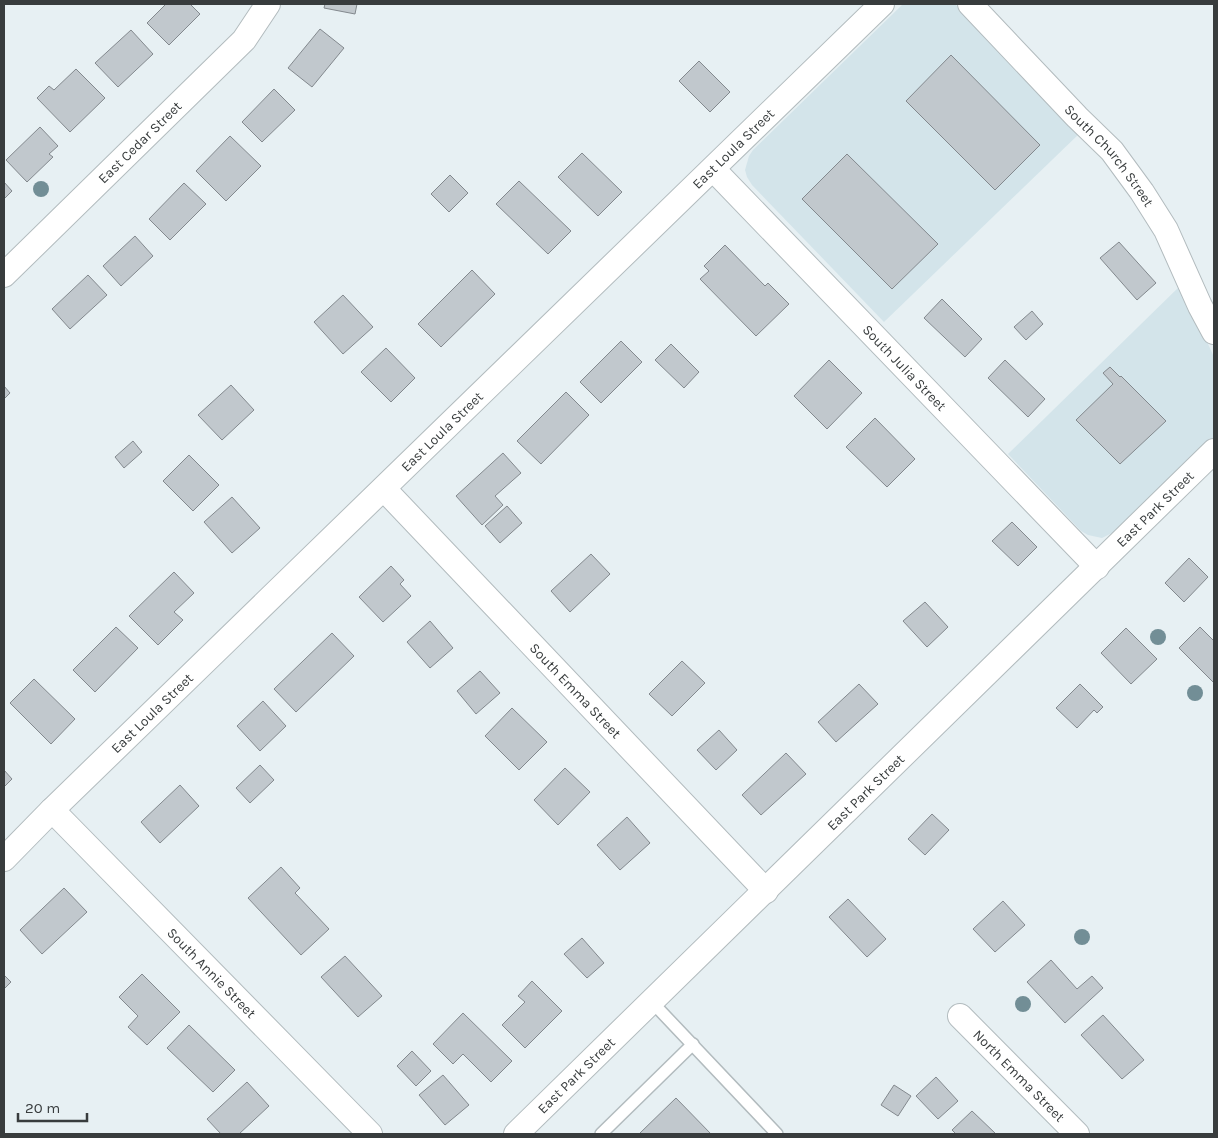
<svg xmlns="http://www.w3.org/2000/svg" width="1218" height="1138" font-family="Karla,sans-serif">
<style>
.built{fill:#d3e4ea}
.building{fill:#c1c8cd;stroke:#83898e}
.lines{fill:none;stroke-linecap:round;stroke-linejoin:round}
.service-casing{stroke:#b2bbbe;stroke-width:14}
.minor-casing{stroke:#b2bbbe;stroke-width:26}
.service{stroke:#fff;stroke-width:11}
.minor{stroke:#fff;stroke-width:24}
.tree{fill:#728e96}
.labels{text-anchor:middle;stroke-width:4.5;stroke-linejoin:round;paint-order:stroke}
.street-label{font-size:14px;fill:#383c3d;stroke:#e7f0f3}
</style>
<rect width="100%" height="100%" fill="#e7f0f3"/>
<g class="built">
<polygon points="903,4 955,4 1081,132 884,322 752,185 747,177 745,170 749,156 753,150"/>
<polygon points="1181,285 1214,357 1214,437 1120,529 1102,538 1088,535 1081,531 1008,454"/>
</g>
<g class="building">
<polygon points="166,4 190,4 200,14 169,45 147,23"/>
<polygon points="325,4 357,4 355,14 324,8"/>
<polygon points="320,29 344,48 312,87 288,68"/>
<polygon points="131,30 153,54 118,87 95,63"/>
<polygon points="951,55 1040,145 995,190 906,101"/>
<polygon points="699,61 730,92 710,112 679,81"/>
<polygon points="76,69 105,98 70,132 37,98 49,86 54,90"/>
<polygon points="274,89 295,110 262,142 242,122"/>
<polygon points="40,127 58,146 49,154 53,157 27,182 6,160"/>
<polygon points="230,136 261,166 226,201 196,171"/>
<polygon points="582,153 622,192 598,216 558,177"/>
<polygon points="847,154 938,244 892,289 802,199"/>
<polygon points="450,175 468,193 449,212 431,194"/>
<polygon points="519,181 571,231 548,254 496,204"/>
<polygon points="4,182 12,191 4,199"/>
<polygon points="184,183 206,204 170,240 149,219"/>
<polygon points="135,236 153,256 121,286 103,266"/>
<polygon points="1119,242 1156,283 1137,300 1100,258"/>
<polygon points="725,245 765,286 768,283 789,304 756,336 700,279 709,271 704,266"/>
<polygon points="472,270 495,294 441,347 418,324"/>
<polygon points="88,275 107,295 70,329 52,309"/>
<polygon points="343,295 373,327 343,354 314,322"/>
<polygon points="942,299 982,339 965,357 924,318"/>
<polygon points="1032,311 1043,324 1026,340 1014,327"/>
<polygon points="621,341 642,362 601,403 580,382"/>
<polygon points="671,344 699,372 684,388 655,360"/>
<polygon points="386,348 415,378 391,402 361,372"/>
<polygon points="829,360 862,393 827,429 794,396"/>
<polygon points="1005,360 1045,399 1028,417 988,378"/>
<polygon points="1110,367 1120,377 1121,376 1166,421 1120,464 1076,420 1113,384 1103,373"/>
<polygon points="231,385 254,410 222,440 198,415"/>
<polygon points="4,386 10,393 4,399"/>
<polygon points="566,392 589,415 541,464 517,441"/>
<polygon points="875,418 915,459 887,487 846,447"/>
<polygon points="133,441 142,452 124,468 115,457"/>
<polygon points="503,453 521,473 495,496 503,505 482,525 456,496"/>
<polygon points="189,455 219,485 193,511 163,481"/>
<polygon points="232,497 260,528 232,553 204,522"/>
<polygon points="507,506 522,523 500,543 485,526"/>
<polygon points="1012,522 1037,547 1018,566 992,541"/>
<polygon points="591,554 610,574 570,612 551,591"/>
<polygon points="1189,558 1208,577 1184,602 1165,583"/>
<polygon points="391,566 404,580 400,584 411,596 383,622 359,597"/>
<polygon points="174,572 194,593 174,612 183,620 158,645 129,616"/>
<polygon points="925,602 948,627 927,647 903,621"/>
<polygon points="430,621 453,648 430,668 407,642"/>
<polygon points="116,627 138,648 95,692 73,670"/>
<polygon points="1200,627 1214,641 1214,683 1179,648"/>
<polygon points="1126,628 1157,659 1131,684 1101,653"/>
<polygon points="332,633 354,656 296,712 274,689"/>
<polygon points="682,661 705,683 672,716 649,694"/>
<polygon points="480,671 500,693 476,714 457,691"/>
<polygon points="34,679 75,719 51,744 10,703"/>
<polygon points="859,684 878,704 836,742 818,722"/>
<polygon points="1080,684 1103,707 1097,713 1094,710 1077,728 1056,708"/>
<polygon points="263,701 286,726 260,751 237,726"/>
<polygon points="512,708 547,742 519,770 485,736"/>
<polygon points="719,730 737,750 716,770 697,750"/>
<polygon points="786,753 806,774 761,815 742,795"/>
<polygon points="260,765 274,780 250,803 236,788"/>
<polygon points="565,768 590,792 558,825 534,800"/>
<polygon points="4,770 12,779 4,787"/>
<polygon points="180,785 199,806 160,843 141,822"/>
<polygon points="932,814 949,830 925,855 908,839"/>
<polygon points="627,817 650,843 620,870 597,845"/>
<polygon points="281,867 300,888 295,893 329,929 301,955 248,898"/>
<polygon points="64,888 87,912 42,954 20,930"/>
<polygon points="848,899 886,939 867,957 829,917"/>
<polygon points="1003,901 1025,925 995,952 973,929"/>
<polygon points="582,938 604,963 587,978 564,954"/>
<polygon points="345,956 382,996 358,1017 321,977"/>
<polygon points="1051,960 1077,989 1092,976 1103,988 1065,1023 1027,982"/>
<polygon points="142,974 180,1012 147,1045 128,1027 138,1016 119,997"/>
<polygon points="4,975 11,982 4,989"/>
<polygon points="532,981 562,1011 525,1048 502,1025 525,1002 518,996"/>
<polygon points="463,1013 512,1061 491,1082 463,1054 453,1064 433,1044"/>
<polygon points="1103,1015 1144,1060 1122,1079 1081,1035"/>
<polygon points="189,1025 235,1070 213,1092 167,1048"/>
<polygon points="412,1051 431,1071 416,1086 397,1066"/>
<polygon points="443,1075 469,1105 445,1125 419,1095"/>
<polygon points="936,1077 958,1101 938,1119 916,1096"/>
<polygon points="247,1082 269,1106 239,1134 221,1134 207,1119"/>
<polygon points="894,1085 911,1096 898,1116 881,1105"/>
<polygon points="676,1098 711,1134 639,1134"/>
<polygon points="972,1111 996,1134 956,1134 952,1130"/>
</g>
<g class="lines">
<defs>
<g id="service">
<polyline points="652,1002 777,1134"/>
<polyline points="601,1134 693,1044"/>
</g>
<g id="minor">
<path id="s1" d="M970 4 1077 117 1112 151 1142 192 1166 230 1200 306 1214 332"/>
<path id="s2" d="M713 169 1097 567"/>
<path id="s3" d="M4 275 244 40 268 4"/>
<path id="s4" d="M384 489 766 891"/>
<path id="s5" d="M52 810 370 1134"/>
<path id="s6" d="M4 859 52 810 882 4"/>
<path id="s7" d="M960 1016 1077 1134"/>
<path id="s8" d="M516 1134 1214 451"/>
</g>
</defs>
<use href="#service" class="service-casing"/>
<use href="#minor" class="minor-casing"/>
<use href="#service" class="service"/>
<use href="#minor" class="minor"/>
</g>
<g class="tree">
<circle cx="41" cy="189" r="8"/>
<circle cx="1158" cy="637" r="8"/>
<circle cx="1195" cy="693" r="8"/>
<circle cx="1082" cy="937" r="8"/>
<circle cx="1023" cy="1004" r="8"/>
</g>
<g class="labels">
<g class="street-label">
<text dy="5" stroke="none"><textPath href="#s3" startOffset="190">East Cedar Street</textPath></text>
<text dy="5" stroke="none"><textPath href="#s6" startOffset="1018">East Loula Street</textPath></text>
<text dy="5" stroke="none"><textPath href="#s1" startOffset="206">South Church Street</textPath></text>
<text dy="5" stroke="none"><textPath href="#s2" startOffset="276">South Julia Street</textPath></text>
<text dy="5" stroke="none"><textPath href="#s6" startOffset="612">East Loula Street</textPath></text>
<text dy="5" stroke="none"><textPath href="#s8" startOffset="894">East Park Street</textPath></text>
<text dy="5" stroke="none"><textPath href="#s4" startOffset="278">South Emma Street</textPath></text>
<text dy="5" stroke="none"><textPath href="#s6" startOffset="208">East Loula Street</textPath></text>
<text dy="5" stroke="none"><textPath href="#s8" startOffset="489">East Park Street</textPath></text>
<text dy="5" stroke="none"><textPath href="#s5" startOffset="228">South Annie Street</textPath></text>
<text dy="5" stroke="none"><textPath href="#s7" startOffset="84">North Emma Street</textPath></text>
<text dy="5" stroke="none"><textPath href="#s8" startOffset="84">East Park Street</textPath></text>
</g>
</g>
<rect width="1218" height="1138" fill="none" stroke="#383c3d" stroke-width="10"/>
<path d="M18 1113v8h69v-8" fill="none" stroke="#383c3d" stroke-width="2.5"/>
<text x="25" y="1113" font-size="15" fill="#383c3d" stroke="#e7f0f3" stroke-width="4" paint-order="stroke">20 m</text>
</svg>
